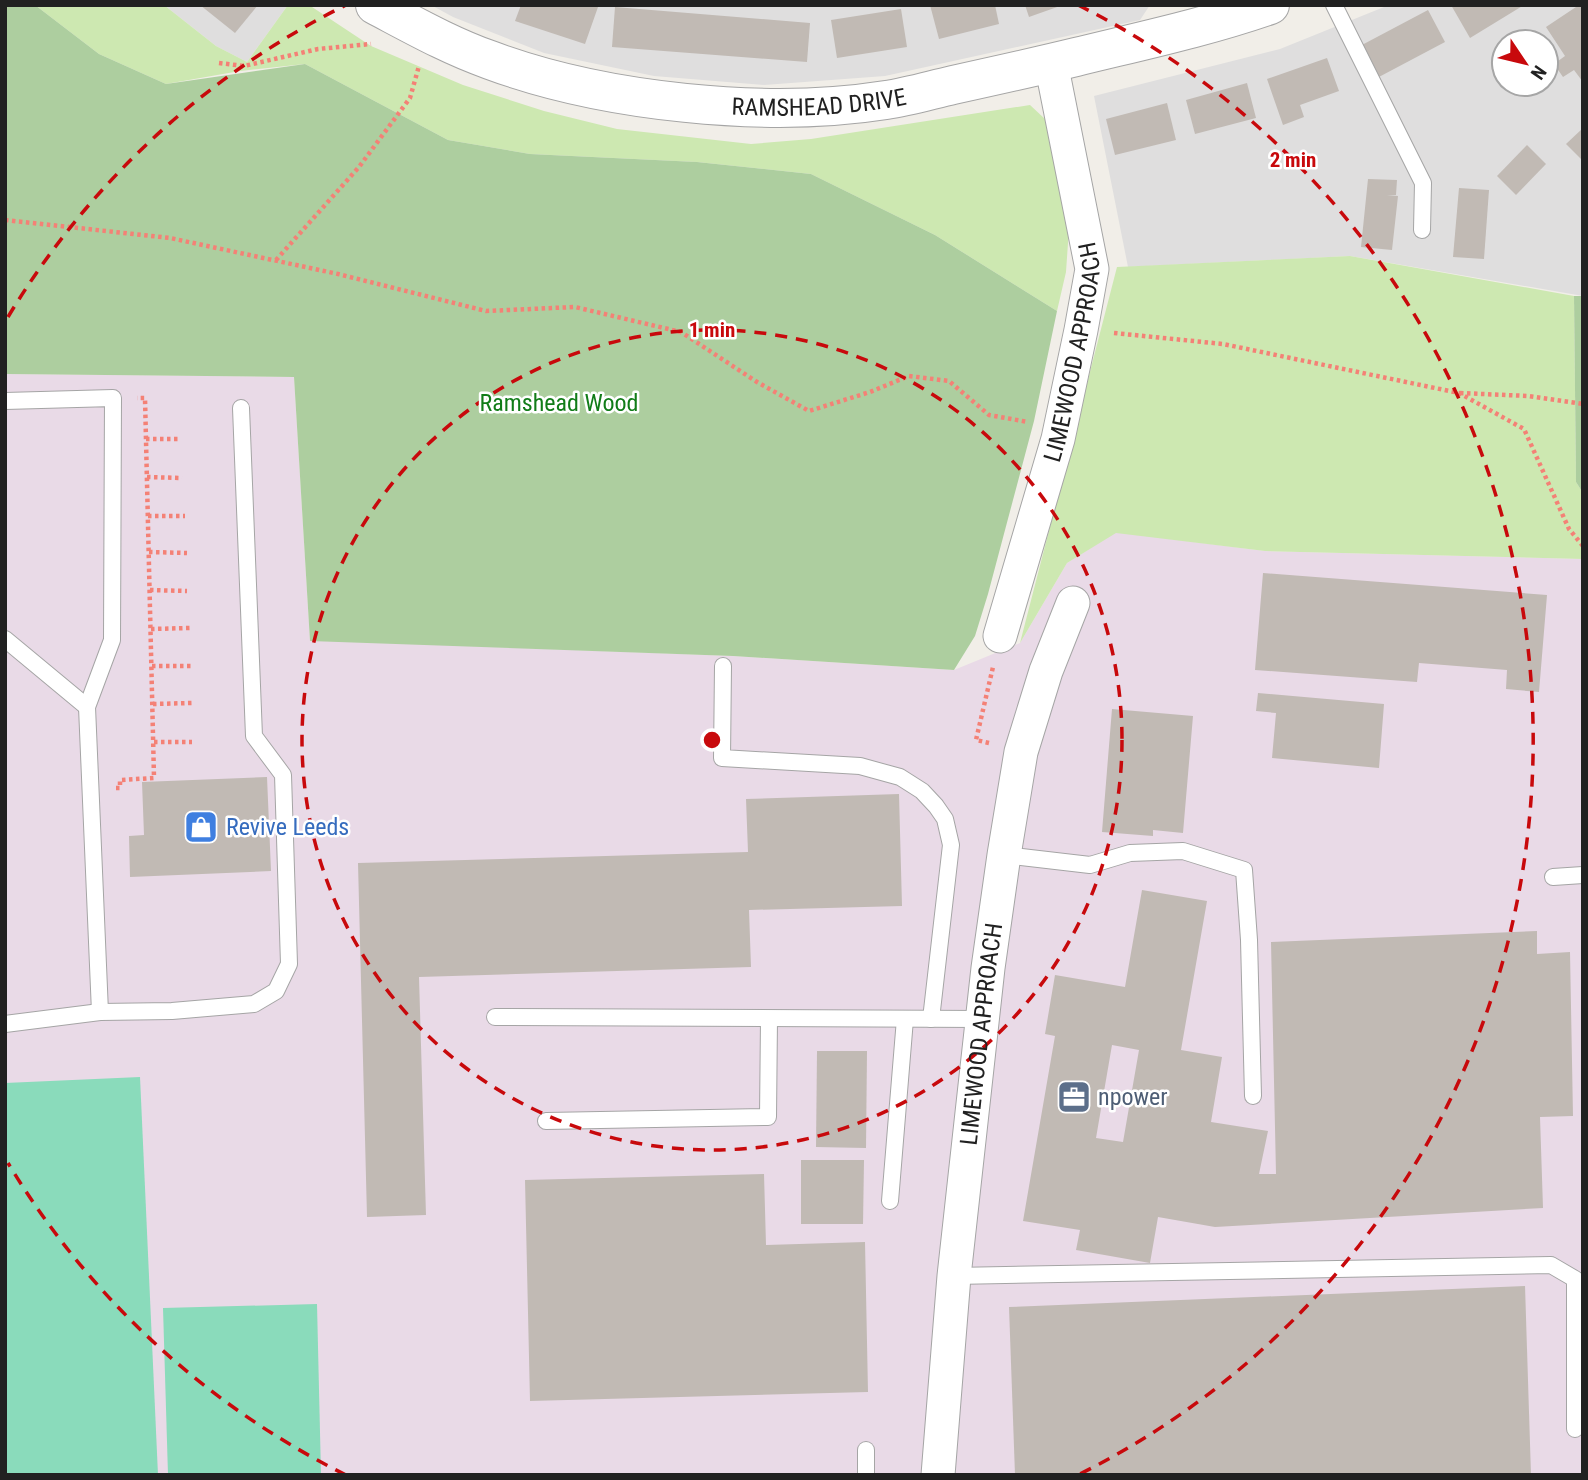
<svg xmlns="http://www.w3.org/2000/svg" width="1588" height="1480" font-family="'Roboto Condensed',sans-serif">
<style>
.residential{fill:#dfdede;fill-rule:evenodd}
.industrial{fill:#e9dae7}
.grass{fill:#cde8b1}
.forest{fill:#adce9f}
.pitch{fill:#8adbbb}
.building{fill:#c1bab4;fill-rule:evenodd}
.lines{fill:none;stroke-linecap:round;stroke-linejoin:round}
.service-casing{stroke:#a5a5a5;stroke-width:18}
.minor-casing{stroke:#a5a5a5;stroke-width:35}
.tertiary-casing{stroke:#a5a5a5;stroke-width:40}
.path{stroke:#f48176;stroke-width:4.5;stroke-dasharray:3.5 3.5;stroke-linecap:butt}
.service{stroke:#fff;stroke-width:16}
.minor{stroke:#fff;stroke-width:33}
.tertiary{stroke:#fff;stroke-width:38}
.ring{fill:none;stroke:#c8090c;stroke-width:3.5;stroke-dasharray:12 9}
.labels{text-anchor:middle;stroke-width:5;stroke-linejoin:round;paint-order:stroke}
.street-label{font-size:24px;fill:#212121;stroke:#fff}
.park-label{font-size:24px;fill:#117c18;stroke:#fff}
.shop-label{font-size:24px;fill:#366cbe;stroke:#fff;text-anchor:start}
.service-label{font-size:24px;fill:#4e5e75;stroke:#fff;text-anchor:start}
.centre{fill:#c8090c;stroke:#fff;stroke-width:3.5}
.ring-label{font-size:21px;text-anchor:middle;font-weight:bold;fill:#c8090c;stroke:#fff;stroke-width:5;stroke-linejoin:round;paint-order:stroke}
</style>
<rect width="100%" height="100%" fill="#f1eee8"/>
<g class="residential">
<polygon points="164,5 288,5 247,62 216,46"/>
<polygon points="431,5 1150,5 1140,20 885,76 764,85 654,76 544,53 453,17"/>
<path d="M1389 5H1583V296L1350 256 1128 267 1094 96 1280 49ZM1504 42H1546V84H1504Z"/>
</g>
<polygon class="industrial" points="5,374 294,377 310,640 733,656 954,670 1020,643 1067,563 1116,532 1265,551 1583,559 1583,1475 5,1475"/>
<g class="grass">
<polygon points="35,5 164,5 216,46 247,62 288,5 309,5 371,46 463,85 544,111 617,129 751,144 811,139 1030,105 1045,119 1070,214 1066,272 1057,311 935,235 811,174 697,162 530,154 448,140 305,64 240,71 166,84 99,54"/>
<polygon points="1350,256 1574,296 1576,482 1583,493 1583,559 1265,551 1116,533 1067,563 1020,643 1117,267"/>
</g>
<g class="forest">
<polygon points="5,5 35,5 99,54 166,84 305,64 448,140 530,154 697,162 811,174 935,235 1057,311 1034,421 988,594 975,636 954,670 733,656 310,641 294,377 5,374"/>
<polygon points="1574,296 1583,296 1583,493 1576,482"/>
</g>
<g class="pitch">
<polygon points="140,1077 158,1475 5,1475 5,1083"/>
<polygon points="317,1304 321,1475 168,1475 163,1308"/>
</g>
<g class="building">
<polygon points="200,5 258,5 235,33"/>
<polygon points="521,5 593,5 598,7 585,44 515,21"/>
<polygon points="930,5 995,5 999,24 939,39"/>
<polygon points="1025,5 1060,5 1060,6 1029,17"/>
<polygon points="1451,5 1524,5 1470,38"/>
<polygon points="1579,5 1583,7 1583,82 1574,70 1563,77 1554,64 1565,56 1546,27"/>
<polygon points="615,7 810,23 807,62 612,47"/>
<polygon points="901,9 907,47 837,58 831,20"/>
<polygon points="1428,10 1445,42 1377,78 1360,46"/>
<polygon points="1327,58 1339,91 1300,105 1304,117 1283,125 1267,79"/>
<polygon points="1247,83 1256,118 1195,134 1186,100"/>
<polygon points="1167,103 1176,140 1115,155 1106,119"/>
<polygon points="1583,128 1583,161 1566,144"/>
<polygon points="1527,145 1546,164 1516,195 1497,176"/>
<polygon points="1368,179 1397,180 1396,195 1387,195 1398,196 1392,250 1361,247"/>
<polygon points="1459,188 1489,190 1484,259 1453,257"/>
<polygon points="1263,573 1547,595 1539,692 1506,689 1507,670 1419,663 1417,682 1255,670"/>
<polygon points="1258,693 1384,704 1379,768 1272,758 1276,713 1256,711"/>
<polygon points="1112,709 1193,716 1183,833 1153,830 1153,836 1102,832"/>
<polygon points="267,777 271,871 130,877 129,836 144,835 142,782"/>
<polygon points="899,794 902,906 749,910 751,967 419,977 426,1215 367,1217 358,863 748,852 746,799"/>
<path d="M1142 890 1207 901 1181 1050 1222 1057 1211 1122 1268 1131 1259 1174H1276L1271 942 1537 931V954L1570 952 1573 1116 1540 1117 1543 1208 1215 1227 1158 1217 1150 1263 1076 1250 1080 1230 1023 1221 1055 1036 1045 1034 1055 975 1125 987ZM1112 1045 1139 1050 1123 1142 1096 1138Z"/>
<polygon points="817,1051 867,1051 866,1148 816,1147"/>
<polygon points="801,1160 864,1160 863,1224 801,1224"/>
<polygon points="764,1174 766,1245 865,1242 868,1392 530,1401 525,1180"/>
<polygon points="1525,1286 1531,1475 1015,1475 1009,1307"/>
</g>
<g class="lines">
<defs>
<g id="service">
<polyline points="1334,5 1423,183 1422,230"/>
<polyline points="5,401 113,398 112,640 87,707 100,1012"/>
<polyline points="5,639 87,707"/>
<polyline points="723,666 722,758 860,766 900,777 922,791 936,806 945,819 951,845 931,1019"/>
<polyline points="1004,855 1090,865 1130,853 1183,851 1244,870 1249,940 1253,1096"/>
<polyline points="1553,877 1583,875"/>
<polyline points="495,1017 983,1019"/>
<polyline points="5,1024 100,1012 172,1011 254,1004 276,991 289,964 283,775 254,736 241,408"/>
<polyline points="546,1121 768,1117 769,1019"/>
<polyline points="890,1201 905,1019"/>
<polyline points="954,1276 1551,1265 1575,1279 1575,1429"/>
<polyline points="866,1475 866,1450"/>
</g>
<g id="minor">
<path id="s1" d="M1000 636 1058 439 1081 330 1092 269 1051 63"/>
<path id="s2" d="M938 1475 954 1276 988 968 1004 855 1021 752 1046 671 1073 603"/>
</g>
<g id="tertiary">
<path id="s3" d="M375 5C413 25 450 46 490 60 603 102 766 119 886 100 908 97 931 90 953 85 994 76 1035 67 1076 57 1141 41 1207 27 1270 5"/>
</g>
</defs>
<use href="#service" class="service-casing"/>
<use href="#minor" class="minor-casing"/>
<use href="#tertiary" class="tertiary-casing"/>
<g class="path">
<polyline points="219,63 244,66 318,49 371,44"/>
<polyline points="5,220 170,238 338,274 486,311 575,307 681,332 757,382 809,411 870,392 909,376 949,381 989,415 1028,422"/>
<polyline points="276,260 359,167 410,98 419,66"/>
<polyline points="1114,333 1223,344 1459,393 1524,429 1569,529 1583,546"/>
<polyline points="1460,393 1528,396 1583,404"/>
<polyline points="146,439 180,439"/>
<polyline points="147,477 182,478"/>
<polyline points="148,516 185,516"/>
<polyline points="149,552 187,553"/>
<polyline points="150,590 187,591"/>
<polyline points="151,629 190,628"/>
<polyline points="152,666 192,666"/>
<polyline points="153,704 192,703"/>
<polyline points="154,742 192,742"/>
<polyline points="989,743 976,740 993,667"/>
<polyline points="116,788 120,788 120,780 154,778 145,398 137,398"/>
</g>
<use href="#service" class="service"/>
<use href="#minor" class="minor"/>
<use href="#tertiary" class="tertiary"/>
</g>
<g class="ring">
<circle cx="712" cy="740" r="410"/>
<path d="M346 1475A821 821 0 0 1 8 1163M8 317A821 821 0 0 1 346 5M1078 5A821 821 0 0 1 1078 1475"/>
</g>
<defs>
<symbol id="shop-square" viewBox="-11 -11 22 22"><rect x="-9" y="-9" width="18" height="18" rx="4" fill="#3f7fe0" stroke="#fff"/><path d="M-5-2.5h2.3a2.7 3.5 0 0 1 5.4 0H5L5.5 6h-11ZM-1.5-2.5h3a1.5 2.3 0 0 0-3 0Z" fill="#fff"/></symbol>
<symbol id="office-square" viewBox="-11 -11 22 22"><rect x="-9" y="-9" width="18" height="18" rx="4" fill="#5c6f8a" stroke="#fff"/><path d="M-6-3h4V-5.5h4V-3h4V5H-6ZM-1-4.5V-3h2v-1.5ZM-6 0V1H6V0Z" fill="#fff"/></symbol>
</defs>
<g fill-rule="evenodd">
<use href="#shop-square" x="182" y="808" width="38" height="38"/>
<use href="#office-square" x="1055" y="1078" width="38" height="38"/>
</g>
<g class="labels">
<g class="street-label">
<text dy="8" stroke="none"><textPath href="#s3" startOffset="462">RAMSHEAD DRIVE</textPath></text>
<text dy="8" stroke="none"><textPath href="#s1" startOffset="294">LIMEWOOD APPROACH</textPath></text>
<text dy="8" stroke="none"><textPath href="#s2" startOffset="443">LIMEWOOD APPROACH</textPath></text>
</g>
<g class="park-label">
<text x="559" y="411">Ramshead Wood</text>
</g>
<g class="shop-label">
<text x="226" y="835">Revive Leeds</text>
</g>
<g class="service-label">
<text x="1098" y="1105">npower</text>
</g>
</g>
<circle cx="712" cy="740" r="10" class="centre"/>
<g class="ring-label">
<text x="1293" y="167">2 min</text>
<text x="712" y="337">1 min</text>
</g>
<rect width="1588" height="1480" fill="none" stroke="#212121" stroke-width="14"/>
<g transform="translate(1525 63) rotate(125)"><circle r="33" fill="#ffffff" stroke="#a6a6a6" stroke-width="2"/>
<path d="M0-5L12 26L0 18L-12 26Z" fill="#c8090c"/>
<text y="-10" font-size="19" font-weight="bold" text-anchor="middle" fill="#212121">N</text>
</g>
</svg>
